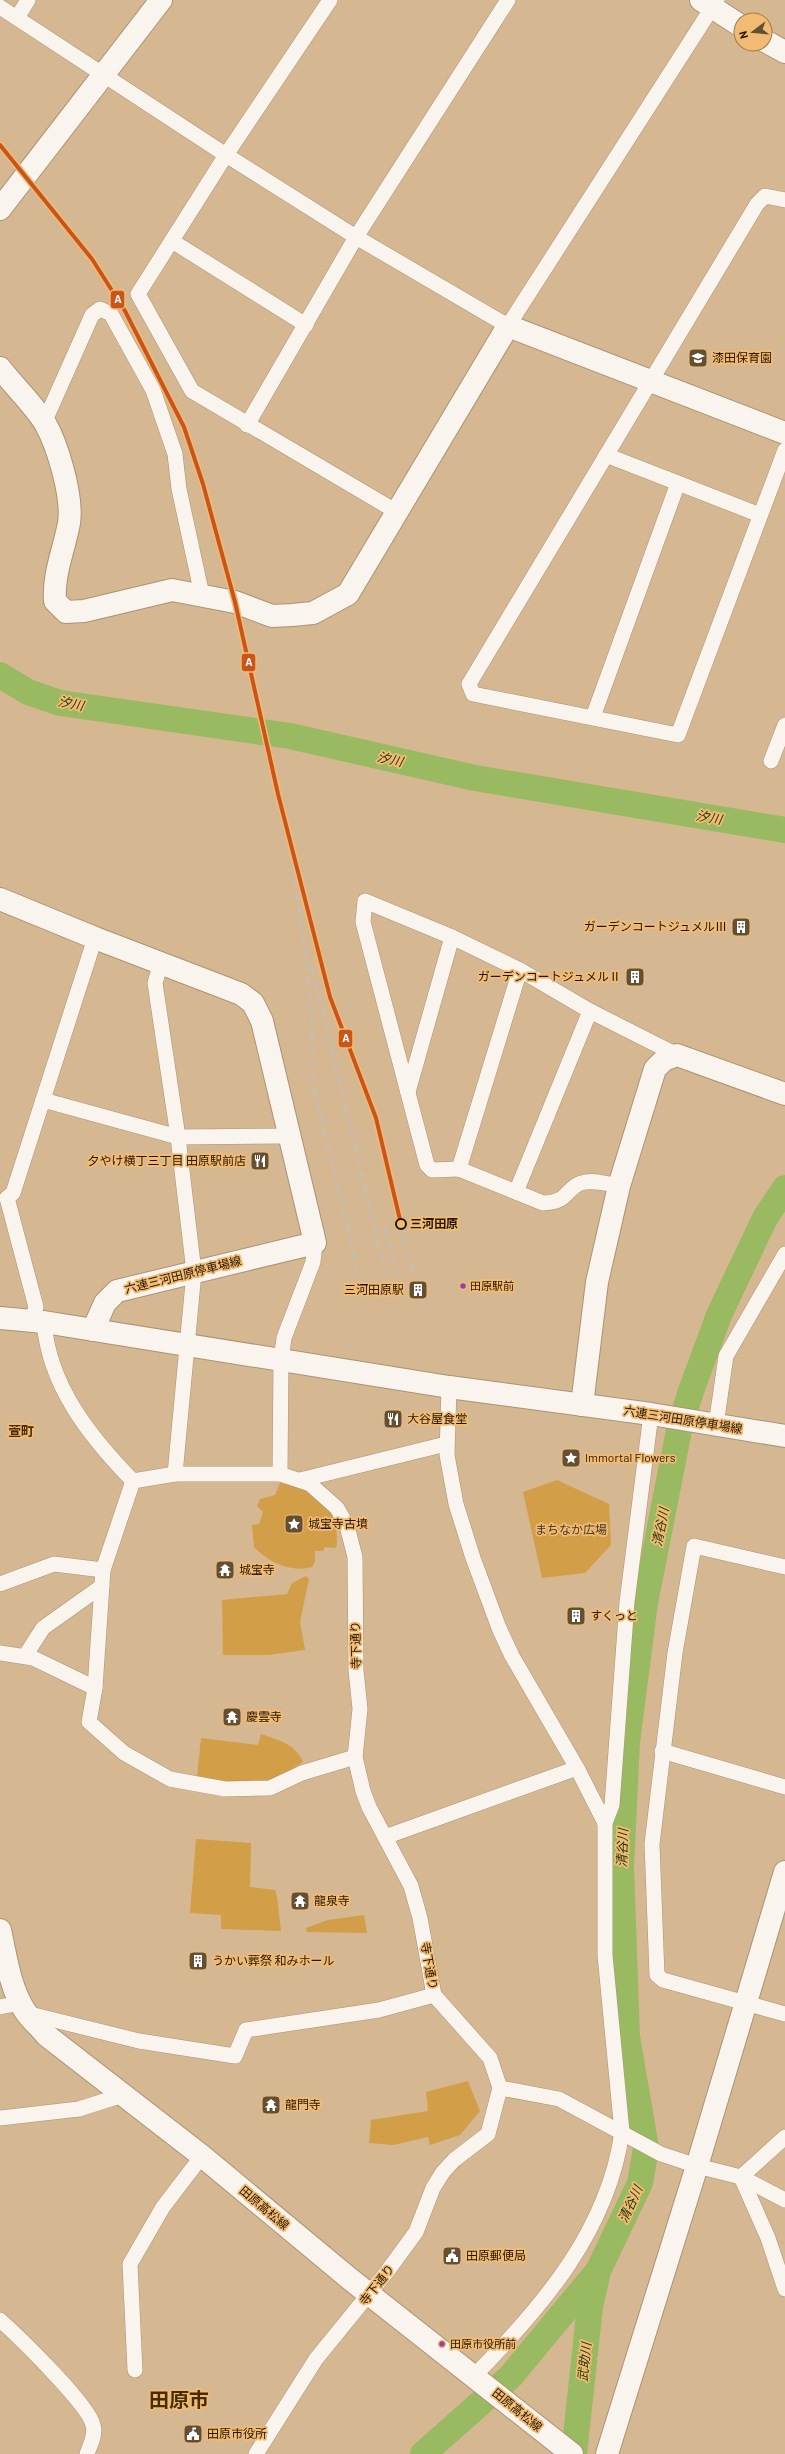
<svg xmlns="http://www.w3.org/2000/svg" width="785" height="2454" font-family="Barlow,'Noto Sans JP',sans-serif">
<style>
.green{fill:#d29e48}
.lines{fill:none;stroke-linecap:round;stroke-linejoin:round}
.river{stroke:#99ba60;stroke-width:26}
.street-casing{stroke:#aa9373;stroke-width:16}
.secondary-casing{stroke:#aa9373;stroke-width:24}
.primary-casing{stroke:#aa9373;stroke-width:24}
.street{stroke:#f9f4ee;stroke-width:15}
.secondary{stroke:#f9f4ee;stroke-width:22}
.primary{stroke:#f9f4ee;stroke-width:22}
.rail{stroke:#c6bdb2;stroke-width:3;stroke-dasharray:7 7;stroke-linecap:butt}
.rail-1-casing{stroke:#f2bb74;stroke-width:7}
.rail-1{stroke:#c9551b;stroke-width:4}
.stop-dot{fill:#f2bb74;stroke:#261601;stroke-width:2}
.bus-dot{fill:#8e44ad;stroke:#f2bb74;stroke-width:1.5}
.labels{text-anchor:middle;stroke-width:3.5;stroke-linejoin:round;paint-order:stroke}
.bus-label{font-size:11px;fill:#261601;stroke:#f2bb74;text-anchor:start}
.poi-label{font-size:12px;fill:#261601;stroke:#f2bb74;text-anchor:start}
.stop-label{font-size:12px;font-weight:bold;fill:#261601;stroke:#f2bb74;text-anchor:start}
.street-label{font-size:12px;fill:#261601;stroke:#f2bb74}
.park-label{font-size:12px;fill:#433521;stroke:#f2bb74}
.water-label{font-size:13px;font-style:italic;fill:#233a0d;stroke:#f2bb74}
.neighbourhood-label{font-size:13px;font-weight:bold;fill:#462c03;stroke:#f2bb74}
.town-label{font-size:20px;font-weight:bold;fill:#462c03;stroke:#f2bb74}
.line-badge{stroke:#f2bb74;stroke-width:1.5}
.badge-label{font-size:11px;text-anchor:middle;font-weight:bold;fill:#fff}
</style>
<rect width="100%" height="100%" fill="#d5b891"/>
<g class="green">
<polygon points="557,1480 609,1504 611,1545 585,1573 542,1578 523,1492"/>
<path d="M280 1483 304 1486 327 1505 336 1518 337 1545 335 1548 325 1547 323 1551H315V1562L312 1567C291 1573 268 1562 254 1547L252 1525 259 1524 263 1512 257 1506 260 1499 275 1495Z"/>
<polygon points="306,1576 309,1579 300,1622 305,1650 269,1655 223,1655 222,1600 287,1594 292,1583"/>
<path d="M261 1734C278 1740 296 1744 303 1762L270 1783H229L197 1776 201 1738 258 1745Z"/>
<polygon points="196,1839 251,1843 250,1887 275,1890 277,1896 281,1931 221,1929 221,1915 190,1913"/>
<polygon points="364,1915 367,1933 307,1932 306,1928 328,1920"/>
<polygon points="468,2081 480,2111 460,2135 430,2145 428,2137 393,2145 369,2143 371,2120 428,2111 426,2092"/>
</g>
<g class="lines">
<g class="river">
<polyline points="0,675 28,692 60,703 290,736 475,778 785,830"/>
<polyline points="423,2454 510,2377 598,2271 640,2183 646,2148 627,2037 621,1866 627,1742 645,1603 680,1425 691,1391 719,1315 765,1218 785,1188"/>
<polyline points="574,2454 590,2306 597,2276"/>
</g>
<defs>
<g id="street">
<polyline points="330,0 226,155 138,294 192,391 397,512"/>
<polyline points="0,7 226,155 356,237 508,326 717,0"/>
<polyline points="17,18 28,0"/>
<polyline points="785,200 765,196 757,204 469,684 473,694 678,735 785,450"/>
<polyline points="172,241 306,325"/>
<polyline points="44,423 92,315 100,309 111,314 153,390 175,454 179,489 202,595"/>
<polyline points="247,425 356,237 508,0"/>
<polyline points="606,455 760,515"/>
<polyline points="593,717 678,483"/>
<polyline points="771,761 785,725"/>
<polyline points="161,962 155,983 178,1137 194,1272 175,1474"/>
<path d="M520 970 459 1169 543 1203C568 1203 565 1189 581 1183 593 1179 607 1184 619 1186"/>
<polyline points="408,1092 452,937"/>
<polyline points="43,1100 178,1137 290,1136"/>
<polyline points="459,1169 432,1170 427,1165 363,922 365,901 452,937 520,970 590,1011 677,1055"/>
<polyline points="516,1192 590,1011"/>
<polyline points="7,1198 13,1193 95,938"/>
<polyline points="7,1198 36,1307 32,1321"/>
<path d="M44 1322C49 1386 90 1437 133 1481L175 1474H280L310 1484 337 1508 347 1526 355 1557 356 1670 360 1709 355 1757 363 1791 369 1807 411 1886 420 1918 434 1995 490 2058 500 2088 488 2134 454 2160 443 2172 433 2188 416 2232 386 2273 316 2359 256 2454"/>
<polyline points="449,1387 447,1455 456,1504 473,1558 499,1628 512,1656 577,1768 605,1823"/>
<polyline points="716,1425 726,1356 785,1254"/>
<polyline points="280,1474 281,1360 284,1338 313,1262 315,1243"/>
<polyline points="300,1480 446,1444"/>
<polyline points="785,1567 694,1546 675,1653 652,1844 657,1975 663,1980 785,2014"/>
<polyline points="0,1584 54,1564 103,1570"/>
<polyline points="0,1653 33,1658 95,1688 89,1722 124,1753 170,1779 225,1789 270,1788 302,1773 355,1757"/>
<polyline points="25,1656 43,1628 102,1586"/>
<polyline points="95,1688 103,1570 133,1481"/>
<polyline points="662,1751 785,1787"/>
<polyline points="385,1837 577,1768"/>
<polyline points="0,2007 21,2003"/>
<polyline points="26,2013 139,2041 235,2056 246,2030 379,2010 434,1995"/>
<polyline points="500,2088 559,2099 661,2154 697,2166 741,2177 785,2200"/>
<polyline points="0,2118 79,2109 123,2095"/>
<polyline points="741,2177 768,2238 785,2289"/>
<polyline points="741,2177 785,2137"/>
<path d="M0 2320C18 2336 89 2405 93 2425 96 2435 90 2445 87 2454"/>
<polyline points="135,2370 130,2264 163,2207 202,2156"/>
<path d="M474 2376C542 2307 608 2231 622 2132L605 1955V1823L612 1805 627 1602 651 1414"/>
</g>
<g id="secondary">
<polyline points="701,0 741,26"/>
<polyline points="765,41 785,52"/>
<polyline points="0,209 161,0"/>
<path d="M0 368C14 386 33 404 45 423 58 446 73 497 69 523 64 550 53 574 55 601L66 612 84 611 172 590 235 602 272 616 292 615 313 613 348 594 508 326 785 433"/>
<polyline points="0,899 95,938 241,994 253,1003 262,1021 313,1234 315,1243 117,1291 105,1303 93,1330"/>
<polyline points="0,1318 44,1322 449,1387 651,1414 785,1436"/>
<polyline points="582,1405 597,1282 619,1186 655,1069 664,1060 677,1055 785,1094"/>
<polyline points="607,2454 697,2166 785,1872"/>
</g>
<path id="primary" d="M0 1930C6 1957 10 1988 25 2011 31 2020 40 2027 46 2035L202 2156 350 2279 572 2454"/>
</defs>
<use href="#street" class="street-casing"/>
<use href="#secondary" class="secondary-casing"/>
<use href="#primary" class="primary-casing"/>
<use href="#street" class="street"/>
<use href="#secondary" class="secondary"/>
<use href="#primary" class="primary"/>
<g class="rail">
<polyline points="289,838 310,987 314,1088 362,1291"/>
<polyline points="312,968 387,1279"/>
<polyline points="401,1224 414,1274"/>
<polyline points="385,1228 398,1278"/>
</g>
<defs>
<polyline id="rail-1" points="0,145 92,259 125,311 184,427 203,484 235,602 278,794 330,997 376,1118 401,1224"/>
</defs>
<use href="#rail-1" class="rail-1-casing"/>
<use href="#rail-1" class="rail-1"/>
</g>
<defs>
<symbol id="school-square" viewBox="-11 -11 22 22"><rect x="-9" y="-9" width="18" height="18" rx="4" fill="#634f33" stroke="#f2bb74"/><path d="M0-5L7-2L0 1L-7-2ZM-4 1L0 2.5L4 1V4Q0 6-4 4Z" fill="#fff"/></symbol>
<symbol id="building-square" viewBox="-11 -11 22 22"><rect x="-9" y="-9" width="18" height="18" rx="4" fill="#634f33" stroke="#f2bb74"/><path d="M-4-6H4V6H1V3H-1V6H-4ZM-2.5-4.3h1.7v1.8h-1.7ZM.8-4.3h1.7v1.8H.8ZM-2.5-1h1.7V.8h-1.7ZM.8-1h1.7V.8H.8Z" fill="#fff"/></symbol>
<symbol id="restaurant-square" viewBox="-11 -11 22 22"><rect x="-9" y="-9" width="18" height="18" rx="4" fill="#634f33" stroke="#f2bb74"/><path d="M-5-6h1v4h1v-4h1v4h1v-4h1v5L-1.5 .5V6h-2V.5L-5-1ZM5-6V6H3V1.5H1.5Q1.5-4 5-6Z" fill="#fff"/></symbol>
<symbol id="sight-square" viewBox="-11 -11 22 22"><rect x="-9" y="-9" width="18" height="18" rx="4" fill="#634f33" stroke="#f2bb74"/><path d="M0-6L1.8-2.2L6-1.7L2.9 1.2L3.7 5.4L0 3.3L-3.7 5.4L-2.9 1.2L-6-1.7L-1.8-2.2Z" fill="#fff"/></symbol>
<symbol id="temple-square" viewBox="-11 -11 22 22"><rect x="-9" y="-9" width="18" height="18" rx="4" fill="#634f33" stroke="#f2bb74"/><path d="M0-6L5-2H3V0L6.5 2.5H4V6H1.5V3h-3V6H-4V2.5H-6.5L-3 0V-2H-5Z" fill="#fff"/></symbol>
<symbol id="civic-square" viewBox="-11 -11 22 22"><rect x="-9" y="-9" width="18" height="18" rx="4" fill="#634f33" stroke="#f2bb74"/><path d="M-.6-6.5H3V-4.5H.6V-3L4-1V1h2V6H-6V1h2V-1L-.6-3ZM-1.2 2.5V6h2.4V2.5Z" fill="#fff"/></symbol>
</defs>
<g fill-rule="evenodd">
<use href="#school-square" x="687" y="347" width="22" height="22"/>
<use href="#building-square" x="730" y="916" width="22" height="22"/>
<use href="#building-square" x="624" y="966" width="22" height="22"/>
<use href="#restaurant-square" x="249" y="1150" width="22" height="22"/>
<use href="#building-square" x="407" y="1279" width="22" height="22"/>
<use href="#restaurant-square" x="382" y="1408" width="22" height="22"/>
<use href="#sight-square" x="560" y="1447" width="22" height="22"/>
<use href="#sight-square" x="283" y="1513" width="22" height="22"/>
<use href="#temple-square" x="214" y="1559" width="22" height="22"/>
<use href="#building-square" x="565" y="1605" width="22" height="22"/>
<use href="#temple-square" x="221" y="1706" width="22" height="22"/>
<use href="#temple-square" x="289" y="1890" width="22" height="22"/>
<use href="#building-square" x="187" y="1950" width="22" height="22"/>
<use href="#temple-square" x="260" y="2094" width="22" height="22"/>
<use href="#civic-square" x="441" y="2245" width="22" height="22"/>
<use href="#civic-square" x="182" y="2423" width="22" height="22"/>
</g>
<circle class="stop-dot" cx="401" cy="1224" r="5"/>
<g class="bus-dot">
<circle cx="463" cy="1286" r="3.5"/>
<circle cx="442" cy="2344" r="3.5"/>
</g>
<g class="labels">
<g class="bus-label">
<text x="470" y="1290">田原駅前</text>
<text x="450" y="2348">田原市役所前</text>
</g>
<g class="poi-label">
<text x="712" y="362">漆田保育園</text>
<text x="727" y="931" text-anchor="end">ガーデンコートジュメルⅢ</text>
<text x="621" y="981" text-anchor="end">ガーデンコートジュメルⅡ</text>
<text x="246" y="1165" text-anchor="end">夕やけ横丁三丁目 田原駅前店</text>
<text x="404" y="1294" text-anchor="end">三河田原駅</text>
<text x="407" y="1423">大谷屋食堂</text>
<text x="585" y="1462">Immortal Flowers</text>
<text x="308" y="1528">城宝寺古墳</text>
<text x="239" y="1574">城宝寺</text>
<text x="590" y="1620">すくっと</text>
<text x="246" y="1721">慶雲寺</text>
<text x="314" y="1905">龍泉寺</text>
<text x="212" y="1965">うかい葬祭 和みホール</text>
<text x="285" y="2109">龍門寺</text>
<text x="466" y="2260">田原郵便局</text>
<text x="207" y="2438">田原市役所</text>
</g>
<g class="stop-label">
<text x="410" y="1228">三河田原</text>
</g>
<g class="street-label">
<text transform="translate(183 1275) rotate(-14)" y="4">六連三河田原停車場線</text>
<text transform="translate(683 1420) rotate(9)" y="4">六連三河田原停車場線</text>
<text transform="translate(356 1645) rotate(-91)" y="4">寺下通り</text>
<text transform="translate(429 1966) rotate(80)" y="4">寺下通り</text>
<text transform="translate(264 2208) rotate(40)" y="4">田原高松線</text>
<text transform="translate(377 2285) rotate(-52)" y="4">寺下通り</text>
<text transform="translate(517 2410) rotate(39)" y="4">田原高松線</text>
</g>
<g class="park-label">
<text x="571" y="1534">まちなか広場</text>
</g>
<g class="water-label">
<text transform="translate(71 703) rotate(11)" y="5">汐川</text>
<text transform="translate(390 759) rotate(13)" y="5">汐川</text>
<text transform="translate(709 817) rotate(10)" y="5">汐川</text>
<text transform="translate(660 1527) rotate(-79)" y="5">清谷川</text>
<text transform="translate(622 1848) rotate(-88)" y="5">清谷川</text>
<text transform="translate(630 2204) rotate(-65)" y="5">清谷川</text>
<text transform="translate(584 2362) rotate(-84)" y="5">武助川</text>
</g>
<g class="neighbourhood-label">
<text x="21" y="1436">萱町</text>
</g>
<g class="town-label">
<text x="179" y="2407">田原市</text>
</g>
</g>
<g class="line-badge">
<rect x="110" y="290" width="15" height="19" rx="4" fill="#c9551b"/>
<rect x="241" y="653" width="15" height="19" rx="4" fill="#c9551b"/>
<rect x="338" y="1029" width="15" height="19" rx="4" fill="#c9551b"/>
</g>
<g class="badge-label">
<text x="118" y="303">A</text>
<text x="249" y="666">A</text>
<text x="346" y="1042">A</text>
</g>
<g transform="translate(753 32) rotate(254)"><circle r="19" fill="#f2bb74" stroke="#a07946"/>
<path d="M0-3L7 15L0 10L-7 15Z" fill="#634f33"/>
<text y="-6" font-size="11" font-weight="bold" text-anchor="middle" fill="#261601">N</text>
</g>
</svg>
